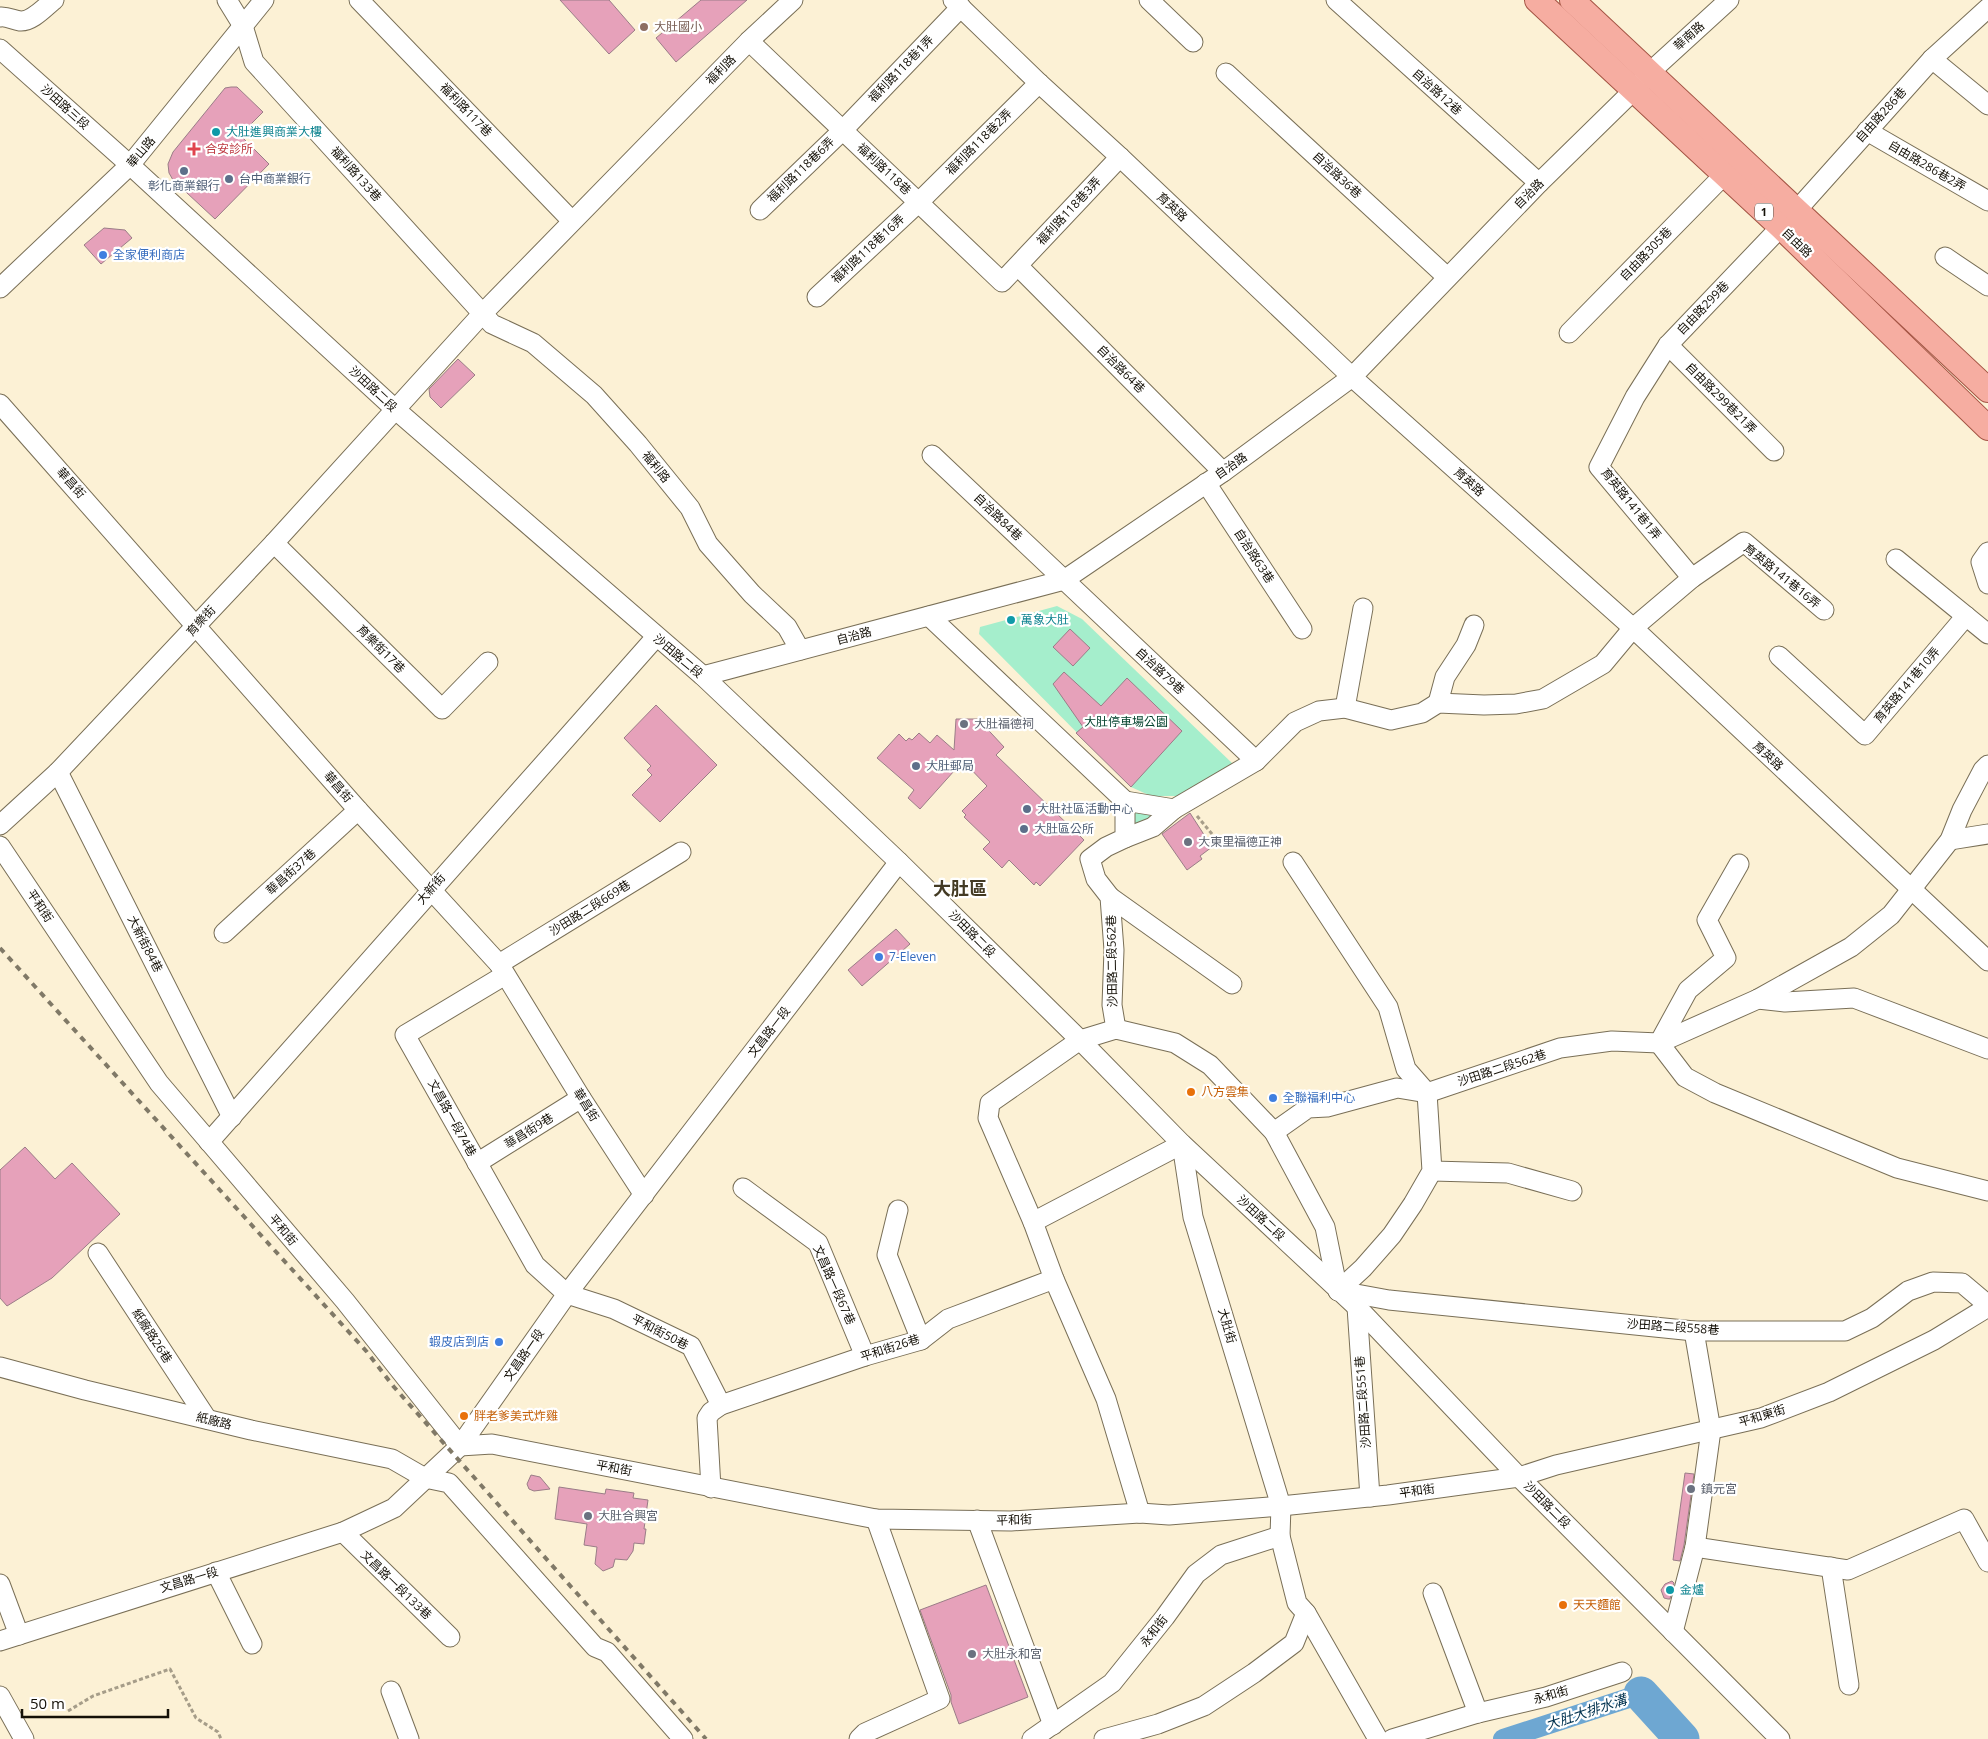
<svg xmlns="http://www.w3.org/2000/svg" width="1988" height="1739" font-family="'Open Sans','Noto Sans TC',sans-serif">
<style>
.green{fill:#a5eecc}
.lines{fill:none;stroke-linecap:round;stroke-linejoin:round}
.canal{stroke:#6ea7d2;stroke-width:20}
.river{stroke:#6ea7d2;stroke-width:35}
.building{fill:#e6a1ba;stroke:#9a7d87}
.minor-casing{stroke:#796f57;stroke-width:21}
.major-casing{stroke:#a35343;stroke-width:26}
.path{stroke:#a69d89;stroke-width:3;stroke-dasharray:4 2.5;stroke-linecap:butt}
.minor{stroke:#fff;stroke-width:19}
.major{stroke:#f6ada1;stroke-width:24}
.rail{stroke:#807967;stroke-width:4;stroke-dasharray:6 6;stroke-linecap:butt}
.education-dot{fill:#8d6e63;stroke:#fff;stroke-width:2}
.culture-dot{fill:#0f9aa8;stroke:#fff;stroke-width:2}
.health-dot{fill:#e0444e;stroke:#fff;stroke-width:2}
.service-dot{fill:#5c6f8a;stroke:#fff;stroke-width:2}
.shop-dot{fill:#3f7fe0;stroke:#fff;stroke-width:2}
.worship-dot{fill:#6b7280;stroke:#fff;stroke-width:2}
.food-dot{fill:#e8710a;stroke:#fff;stroke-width:2}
.labels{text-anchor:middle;stroke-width:4.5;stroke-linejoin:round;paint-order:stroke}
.shield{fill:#fff;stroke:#5a5851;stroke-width:1}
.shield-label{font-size:11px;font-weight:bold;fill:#141007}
.education-label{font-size:12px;fill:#785e54;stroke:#fff;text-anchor:start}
.street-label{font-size:12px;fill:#141007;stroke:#fff}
.culture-label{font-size:12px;fill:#0d838f;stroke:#fff;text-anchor:start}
.health-label{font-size:12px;fill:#be3a42;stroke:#fff;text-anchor:start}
.service-label{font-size:12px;fill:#4e5e75;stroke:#fff;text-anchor:start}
.shop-label{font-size:12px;fill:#366cbe;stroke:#fff;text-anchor:start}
.park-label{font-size:12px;fill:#04432e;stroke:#fff}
.worship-label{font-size:12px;fill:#5b616d;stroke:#fff;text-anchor:start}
.food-label{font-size:12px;fill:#c56008;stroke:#fff;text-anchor:start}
.water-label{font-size:14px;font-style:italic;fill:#02324f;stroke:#fff}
.district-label{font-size:18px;font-weight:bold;fill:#433a23;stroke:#fff}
</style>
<rect width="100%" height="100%" fill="#fcf1d5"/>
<g class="green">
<polygon points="1057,606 1082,619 1233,764 1181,796 1151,796 1131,787 979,634 980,627"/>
<polygon points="1130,811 1158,811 1156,820 1130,828"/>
</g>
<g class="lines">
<polyline class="canal" points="1503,1739 1641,1694"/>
<polyline class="river" points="1641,1694 1682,1739"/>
</g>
<g class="building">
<polygon points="560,0 609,0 635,30 609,54"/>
<polygon points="701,0 747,0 676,62 656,38"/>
<polygon points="231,87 237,87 263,112 240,135 269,164 215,219 173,180 169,173 168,164 173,152 225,88"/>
<polygon points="104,228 125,230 132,238 101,264 84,245"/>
<polygon points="458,359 475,375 441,408 430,397 429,389"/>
<polygon points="1070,629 1090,648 1073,666 1053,647"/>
<polygon points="1064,672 1101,706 1127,678 1182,731 1131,787 1076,733 1083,727 1053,684"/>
<polygon points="656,705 717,765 660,822 632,795 652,775 647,770 651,766 624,738"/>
<polygon points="956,719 978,719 1004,747 996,755 1084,840 1040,886 1036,882 1034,885 1009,860 1002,868 983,849 990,842 964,817 966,815 962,811 987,786 963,761 920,809 908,798 914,790 877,758 899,734 906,741 909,738 912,740 919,733 930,743 937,735 954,750"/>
<polygon points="1190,813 1212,847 1200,856 1202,859 1187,870 1162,834"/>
<polygon points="896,929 910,944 862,986 848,970"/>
<polygon points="25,1147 55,1179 72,1163 120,1214 52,1278 7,1306 0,1298 0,1170"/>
<polygon points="1685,1473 1694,1474 1684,1545 1680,1561 1673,1560"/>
<polygon points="531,1475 540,1477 550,1489 534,1491 529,1489 527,1484"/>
<polygon points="559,1487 605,1494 606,1489 634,1493 633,1498 648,1500 644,1529 646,1529 644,1544 634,1543 633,1551 627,1560 615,1559 613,1567 603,1571 595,1564 597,1547 584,1545 587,1524 555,1519"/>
<polygon points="1672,1581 1674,1583 1670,1599 1668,1599 1664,1598 1661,1590 1665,1584"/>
<polygon points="986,1585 1028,1697 959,1724 951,1702 951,1695 920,1610"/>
</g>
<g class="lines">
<defs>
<g id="minor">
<polyline points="227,0 243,26 254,62 492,324 533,343 594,395 638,444 690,508 708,544 752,594 787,627 800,650"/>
<polyline points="359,0 572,221"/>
<polyline points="953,0 1039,83 1120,157 1352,377 1633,628 1988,961"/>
<polyline points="1149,0 1193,42"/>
<polyline points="1336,0 1539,183"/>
<path d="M0 17C7 16 13 20 20 21 32 22 45 7 54 0"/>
<polyline points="749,41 1002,282 1120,157"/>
<polyline points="0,49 130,165 396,410 703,676 899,862 1080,1040 1182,1144 1357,1307 1519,1477 1780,1739"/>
<polyline points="1932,59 1988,105"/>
<polyline points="1226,73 1447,277"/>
<polyline points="1867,131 1988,201"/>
<polyline points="760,210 842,131 961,7"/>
<polyline points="1945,257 1988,286"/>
<polyline points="1018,266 1223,472"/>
<polyline points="0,288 130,165 264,0"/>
<polyline points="817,297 919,202 1039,83"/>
<polyline points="1569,333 1724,175"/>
<polyline points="1668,345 1774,451"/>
<polyline points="0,404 358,810 499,964 581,1098 644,1195"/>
<polyline points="932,455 1256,761"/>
<polyline points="1206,483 1302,629"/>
<polyline points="274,543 442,709 488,662"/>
<polyline points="1988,552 1981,562 1988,584"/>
<polyline points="1896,559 1988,634"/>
<polyline points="1692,578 1599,467 1635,397 1668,345 1796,211 1932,59 1988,8"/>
<polyline points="929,616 1125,801"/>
<polyline points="1779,656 1865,735 1966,616"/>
<polyline points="703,676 1064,580 1223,472 1352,377 1539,183 1634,90 1649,73 1729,0"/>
<polyline points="1438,703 1445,677 1466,645 1474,625"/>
<polyline points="1345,708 1363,608"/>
<polyline points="58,772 232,1117"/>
<polyline points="0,825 58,772 274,543 483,313 749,41 793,0"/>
<polyline points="1125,838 1153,827 1174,809"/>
<polyline points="1950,840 1988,834"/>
<polyline points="0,846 159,1083 345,1301 460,1446 492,1444 876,1519 1011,1521 1140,1513 1169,1515 1281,1506 1388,1495 1519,1477 1556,1465 1761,1418 1829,1392 1934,1340 1988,1307"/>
<polyline points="1293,862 1388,1007 1406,1069 1427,1093"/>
<polyline points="1110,897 1232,984"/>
<polyline points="224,933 358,810"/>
<polyline points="499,964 681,852"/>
<polyline points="505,975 405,1035 535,1265 567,1294 614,1309 691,1346 721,1405"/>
<polyline points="1758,999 1785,1002 1854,998 1988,1049"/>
<polyline points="1116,1029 1112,1005 1114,950 1110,897 1096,879 1090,859 1106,847 1125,838 1125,801 1174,809 1256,761 1295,722 1319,711 1345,708 1391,720 1422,713 1438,703 1484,705 1516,704 1543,699 1603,664 1633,628 1692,578 1744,542 1824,610"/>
<polyline points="1659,1043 1685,1077 1715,1093 1897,1168 1988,1191"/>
<polyline points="1659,1043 1688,990 1726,958 1707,920 1739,864"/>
<polyline points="1274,1132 1308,1108 1327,1107 1397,1088 1427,1093 1560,1048 1612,1041 1659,1043 1758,999 1851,947 1891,915 1950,840 1962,810 1983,770 1988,765"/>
<polyline points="209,1142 656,637"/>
<polyline points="477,1163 581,1098"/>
<polyline points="1432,1171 1508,1173 1572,1191"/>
<polyline points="743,1188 818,1243 865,1356"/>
<polyline points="898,1210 887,1255 921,1340"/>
<polyline points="1033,1222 1182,1144 1193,1217 1281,1506 1280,1536 1297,1603 1306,1613 1378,1739"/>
<polyline points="98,1253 207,1419"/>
<polyline points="1338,1291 1363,1268 1392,1235 1413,1204 1432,1171 1427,1093"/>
<polyline points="1340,1291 1389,1300 1694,1331 1845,1331 1872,1318 1908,1291 1933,1282 1962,1283 1988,1305"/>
<polyline points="1357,1307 1370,1497"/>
<polyline points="0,1367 85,1390 251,1430 392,1459 425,1478 449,1483 595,1647 607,1652 683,1739"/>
<polyline points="711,1488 707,1418 711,1412 721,1405 865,1356 921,1340 948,1319 1054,1279"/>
<polyline points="1140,1513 1106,1399 1054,1279 1033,1222 988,1118 990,1103 1080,1040 1116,1029 1175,1043 1210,1065 1274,1132 1325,1227 1338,1291"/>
<polyline points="977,1520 1053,1725"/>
<polyline points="343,1532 450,1637"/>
<polyline points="1695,1547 1848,1570 1964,1519 1988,1562"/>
<polyline points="1831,1567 1849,1685"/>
<polyline points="216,1572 252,1644"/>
<polyline points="0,1584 19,1635"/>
<polyline points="1433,1593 1478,1713"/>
<polyline points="1673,1632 1695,1547 1711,1430 1694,1331"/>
<polyline points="0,1641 343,1532 394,1508 460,1446 567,1294 899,862"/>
<polyline points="391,1691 409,1739"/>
<polyline points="0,1696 24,1739"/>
<polyline points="859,1739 865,1733 940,1699 876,1519"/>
<polyline points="1032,1739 1112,1683 1165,1617 1196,1574 1221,1555 1280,1536"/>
<polyline points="1104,1739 1158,1724 1204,1706 1254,1673 1294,1643 1306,1613"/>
<polyline points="1392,1739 1478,1713 1546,1697 1622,1672"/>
</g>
<g id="major">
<polyline points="1537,0 1781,227 1988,428"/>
<polyline points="1572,0 1988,390"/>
</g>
</defs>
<use href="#minor" class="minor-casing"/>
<use href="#major" class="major-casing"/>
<g class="path">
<polyline points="1197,816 1222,846"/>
<polyline points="68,1711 93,1696 170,1669 196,1718 218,1732 221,1739"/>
</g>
<use href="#minor" class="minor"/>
<use href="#major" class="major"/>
<polyline class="rail" points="0,948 367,1352 394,1387 706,1739"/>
</g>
<circle class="education-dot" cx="644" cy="27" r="5"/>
<g class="culture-dot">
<circle cx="216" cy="132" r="5"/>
<circle cx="1011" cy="620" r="5"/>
<circle cx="1670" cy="1590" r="5"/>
</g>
<path class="health-dot" d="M191.5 141.5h5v5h5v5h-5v5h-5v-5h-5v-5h5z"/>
<g class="service-dot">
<circle cx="184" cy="171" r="5"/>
<circle cx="229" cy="179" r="5"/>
<circle cx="916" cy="766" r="5"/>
<circle cx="1027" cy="809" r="5"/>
<circle cx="1024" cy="829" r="5"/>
</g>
<g class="shop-dot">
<circle cx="103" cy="255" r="5"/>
<circle cx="879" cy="957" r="5"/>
<circle cx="1273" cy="1098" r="5"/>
<circle cx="499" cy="1342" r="5"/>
</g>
<g class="worship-dot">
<circle cx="964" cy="724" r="5"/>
<circle cx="1188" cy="842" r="5"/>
<circle cx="1691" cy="1489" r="5"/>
<circle cx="588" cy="1516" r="5"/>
<circle cx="972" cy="1654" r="5"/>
</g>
<g class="food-dot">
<circle cx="1191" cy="1092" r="5"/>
<circle cx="464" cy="1416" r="5"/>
<circle cx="1563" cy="1605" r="5"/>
</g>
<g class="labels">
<rect class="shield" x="1755" y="203.5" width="18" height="17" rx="4"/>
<g class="shield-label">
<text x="1764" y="216">1</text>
</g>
<g class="education-label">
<text x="654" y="31">大肚國小</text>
</g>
<g class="street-label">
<text transform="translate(1689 36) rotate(-42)" y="4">華南路</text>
<text transform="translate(901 69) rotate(-46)" y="4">福利路118巷1弄</text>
<text transform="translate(721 70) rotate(-45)" y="4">福利路</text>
<text transform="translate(1437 92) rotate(42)" y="4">自治路12巷</text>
<text transform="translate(65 107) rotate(42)" y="4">沙田路三段</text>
<text transform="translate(466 110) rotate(46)" y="4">福利路117巷</text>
<text transform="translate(1881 115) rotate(-48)" y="4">自由路286巷</text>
<text transform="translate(979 142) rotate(-45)" y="4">福利路118巷2弄</text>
<text transform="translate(141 152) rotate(-50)" y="4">華山路</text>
<text transform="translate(1927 166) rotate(30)" y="4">自由路286巷2弄</text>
<text transform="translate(884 169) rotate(43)" y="4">福利路118巷</text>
<text transform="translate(801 170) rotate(-44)" y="4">福利路118巷6弄</text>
<text transform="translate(356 174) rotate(48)" y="4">福利路133巷</text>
<text transform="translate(1337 175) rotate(43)" y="4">自治路36巷</text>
<text transform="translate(1529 194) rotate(-45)" y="4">自治路</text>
<text transform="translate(1172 207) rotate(43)" y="4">育英路</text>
<text transform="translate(1069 211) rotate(-47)" y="4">福利路118巷3弄</text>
<text transform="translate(1797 243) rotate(44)" y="4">自由路</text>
<text transform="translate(868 249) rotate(-43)" y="4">福利路118巷16弄</text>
<text transform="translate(1646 254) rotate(-46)" y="4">自由路305巷</text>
<text transform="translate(1703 308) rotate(-46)" y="4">自由路299巷</text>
<text transform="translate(1121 369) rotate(45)" y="4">自治路64巷</text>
<text transform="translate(373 389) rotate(43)" y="4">沙田路二段</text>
<text transform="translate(1721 398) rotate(45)" y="4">自由路299巷21弄</text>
<text transform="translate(1231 466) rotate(-35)" y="4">自治路</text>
<text transform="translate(656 467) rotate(51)" y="4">福利路</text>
<text transform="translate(1469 482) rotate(42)" y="4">育英路</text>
<text transform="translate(71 483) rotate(48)" y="4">華昌街</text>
<text transform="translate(1631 504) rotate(51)" y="4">育英路141巷1弄</text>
<text transform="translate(998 517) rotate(44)" y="4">自治路84巷</text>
<text transform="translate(1254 556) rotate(57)" y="4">自治路63巷</text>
<text transform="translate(1782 576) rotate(39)" y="4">育英路141巷16弄</text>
<text transform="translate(201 621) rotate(-47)" y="4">育樂街</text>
<text transform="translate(854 636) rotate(-15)" y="4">自治路</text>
<text transform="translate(381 649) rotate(45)" y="4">育樂街17巷</text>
<text transform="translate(678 656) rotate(40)" y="4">沙田路二段</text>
<text transform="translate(1160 671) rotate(43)" y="4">自治路79巷</text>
<text transform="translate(1907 685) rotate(-50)" y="4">育英路141巷10弄</text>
<text transform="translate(1768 756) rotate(43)" y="4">育英路</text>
<text transform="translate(338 787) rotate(49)" y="4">華昌街</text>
<text transform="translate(291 872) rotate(-42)" y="4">華昌街37巷</text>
<text transform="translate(431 889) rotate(-49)" y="4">大新街</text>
<text transform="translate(40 906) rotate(56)" y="4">平和街</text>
<text transform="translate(590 908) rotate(-32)" y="4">沙田路二段669巷</text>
<text transform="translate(972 934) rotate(45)" y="4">沙田路二段</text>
<text transform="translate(145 944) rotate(63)" y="4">大新街84巷</text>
<text transform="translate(1112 961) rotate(-91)" y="4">沙田路二段562巷</text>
<text transform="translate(769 1032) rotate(-52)" y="4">文昌路一段</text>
<text transform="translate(1502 1068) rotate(-18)" y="4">沙田路二段562巷</text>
<text transform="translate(586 1105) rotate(58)" y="4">華昌街</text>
<text transform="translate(452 1118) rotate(61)" y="4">文昌路一段74巷</text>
<text transform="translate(529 1131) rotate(-32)" y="4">華昌街9巷</text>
<text transform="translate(1261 1218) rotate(43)" y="4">沙田路二段</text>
<text transform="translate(283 1230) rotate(50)" y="4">平和街</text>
<text transform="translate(834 1285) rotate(66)" y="4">文昌路一段67巷</text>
<text transform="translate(1227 1326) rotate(74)" y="4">大肚街</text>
<text transform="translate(1673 1327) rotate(4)" y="4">沙田路二段558巷</text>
<text transform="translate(660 1332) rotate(27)" y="4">平和街50巷</text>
<text transform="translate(152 1336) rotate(57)" y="4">紙廠路26巷</text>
<text transform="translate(890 1348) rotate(-18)" y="4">平和街26巷</text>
<text transform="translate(524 1355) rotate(-55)" y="4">文昌路一段</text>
<text transform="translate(1363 1402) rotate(-94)" y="4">沙田路二段551巷</text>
<text transform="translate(1762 1416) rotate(-17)" y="4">平和東街</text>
<text transform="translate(214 1421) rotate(14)" y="4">紙廠路</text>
<text transform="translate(614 1468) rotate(11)" y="4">平和街</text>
<text transform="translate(1417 1491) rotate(-8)" y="4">平和街</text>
<text transform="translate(1547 1505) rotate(45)" y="4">沙田路二段</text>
<text transform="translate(1014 1520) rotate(-2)" y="4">平和街</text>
<text transform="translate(189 1580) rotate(-17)" y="4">文昌路一段</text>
<text transform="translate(396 1585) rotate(44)" y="4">文昌路一段133巷</text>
<text transform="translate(1154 1631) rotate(-52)" y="4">永和街</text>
<text transform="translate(1551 1695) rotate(-16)" y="4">永和街</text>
</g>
<g class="culture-label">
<text x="226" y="136">大肚進興商業大樓</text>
<text x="1021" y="624">萬象大肚</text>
<text x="1680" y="1594">金爐</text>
</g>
<g class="health-label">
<text x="205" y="153">合安診所</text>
</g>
<g class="service-label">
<text x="239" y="183">台中商業銀行</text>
<text x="184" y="190" text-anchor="middle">彰化商業銀行</text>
<text x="926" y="770">大肚郵局</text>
<text x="1037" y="813">大肚社區活動中心</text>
<text x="1034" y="833">大肚區公所</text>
</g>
<g class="shop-label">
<text x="113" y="259">全家便利商店</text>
<text x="889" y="961">7-Eleven</text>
<text x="1283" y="1102">全聯福利中心</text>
<text x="489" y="1346" text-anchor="end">蝦皮店到店</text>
</g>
<g class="park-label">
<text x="1126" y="726">大肚停車場公園</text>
</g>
<g class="worship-label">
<text x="974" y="728">大肚福德祠</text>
<text x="1198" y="846">大東里福德正神</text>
<text x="1701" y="1493">鎮元宮</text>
<text x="598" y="1520">大肚合興宮</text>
<text x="982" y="1658">大肚永和宮</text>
</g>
<g class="food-label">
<text x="1201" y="1096">八方雲集</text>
<text x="474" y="1420">胖老爹美式炸雞</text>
<text x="1573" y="1609">天天麵館</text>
</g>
<g class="water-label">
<text transform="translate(1586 1712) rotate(-18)" y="5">大肚大排水溝</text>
</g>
<g class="district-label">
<text x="960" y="895">大肚區</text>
</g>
</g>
<path d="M22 1709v8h146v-8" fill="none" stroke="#141007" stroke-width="2.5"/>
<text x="30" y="1709" font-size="15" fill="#141007" stroke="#ffffff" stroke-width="4" paint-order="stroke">50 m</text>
</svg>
